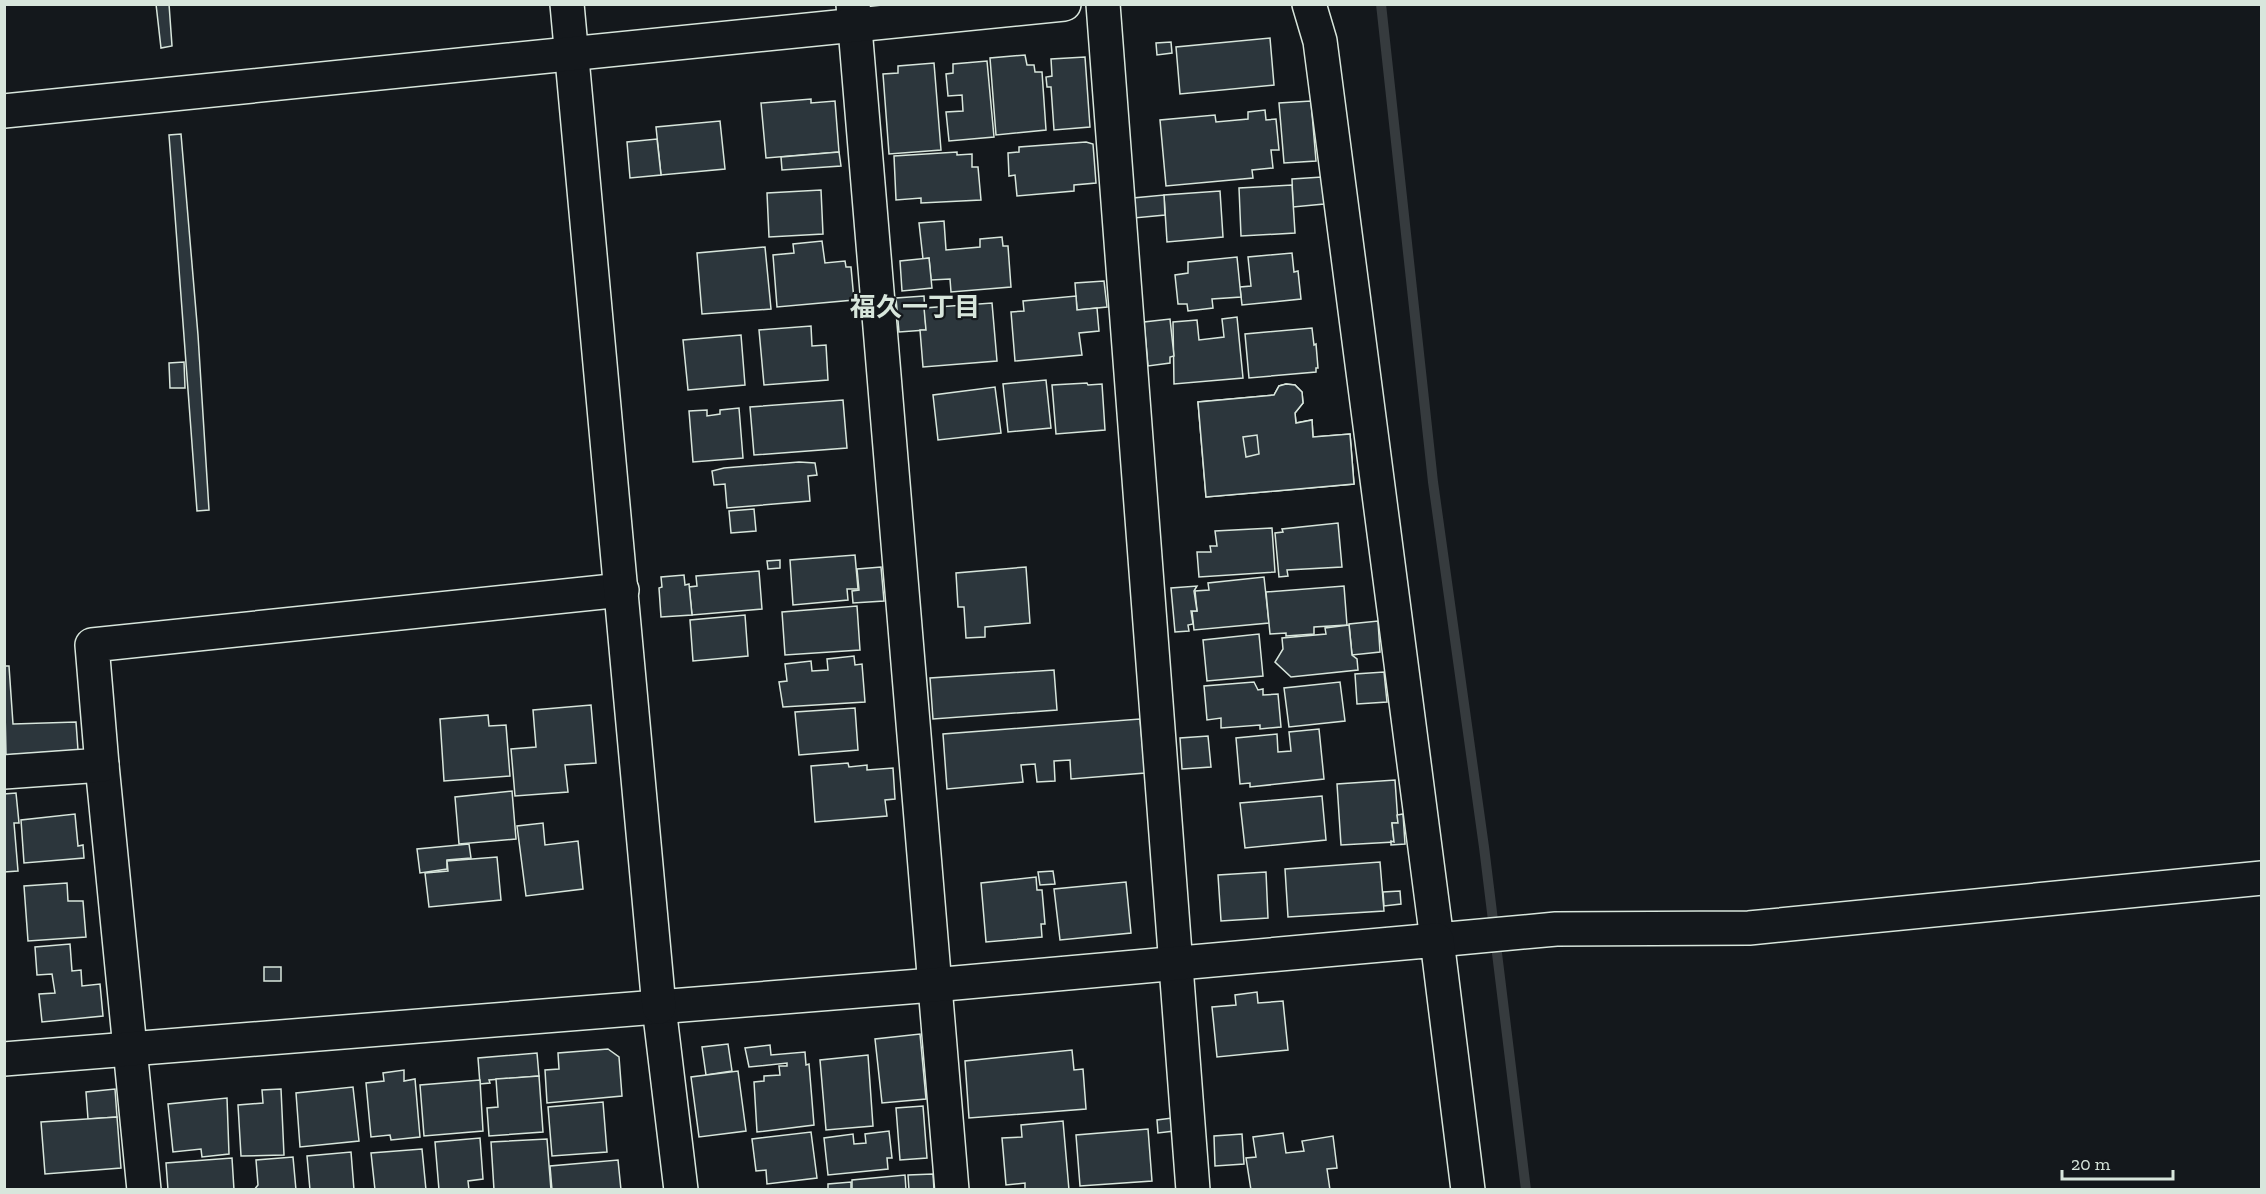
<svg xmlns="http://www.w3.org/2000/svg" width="2266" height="1194" font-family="'Zilla Slab','Noto Sans JP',serif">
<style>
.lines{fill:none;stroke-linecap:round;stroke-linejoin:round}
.stream{stroke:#363b3e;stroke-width:10}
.building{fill:#2c363c;stroke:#d8e6dc;stroke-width:1.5;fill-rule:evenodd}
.street-casing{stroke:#d8e6dc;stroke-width:36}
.secondary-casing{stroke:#d8e6dc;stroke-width:36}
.street{stroke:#14181c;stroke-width:33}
.secondary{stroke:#14181c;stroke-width:33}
.labels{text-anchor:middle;stroke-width:4.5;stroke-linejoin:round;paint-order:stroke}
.neighbourhood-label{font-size:26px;font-weight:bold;fill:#d8e6dc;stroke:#14181c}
</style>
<rect width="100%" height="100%" fill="#14181c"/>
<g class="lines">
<polyline class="stream" points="1381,4 1433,482 1484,847 1526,1190"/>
</g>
<g class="building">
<polygon points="156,4 169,4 172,46 161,48"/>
<polygon points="1270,38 1274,85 1180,94 1176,47"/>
<polygon points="1171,42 1172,53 1157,55 1156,43"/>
<polygon points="1025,55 1027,65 1034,65 1035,72 1042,72 1046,130 996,135 990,58"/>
<polygon points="1085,57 1090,127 1054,130 1051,87 1047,87 1046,77 1052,76 1051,59"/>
<polygon points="987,61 994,137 949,141 946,112 963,111 962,95 948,96 946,74 953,73 953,64"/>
<polygon points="934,63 941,150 889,154 883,74 898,73 898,66"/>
<polygon points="811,99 811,103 835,101 839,152 766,158 761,103"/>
<polygon points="1311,101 1316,161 1284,163 1279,103"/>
<polygon points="1265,110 1266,120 1276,119 1279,150 1271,150 1273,168 1252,170 1253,178 1166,186 1160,120 1215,115 1216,122 1248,119 1248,112"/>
<polygon points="720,121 725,169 661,175 656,127"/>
<polygon points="181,134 198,335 209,510 197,511 169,135"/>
<polygon points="657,139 661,175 630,178 627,142"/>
<polygon points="1086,142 1093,144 1096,183 1074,185 1074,191 1017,196 1015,175 1009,176 1008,153 1019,152 1019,147"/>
<polygon points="839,152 841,166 782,170 781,157"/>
<polygon points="957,152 957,155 972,154 972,167 978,167 981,200 921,203 921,198 896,200 894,156"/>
<polygon points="1322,177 1324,204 1293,207 1292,179"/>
<polygon points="1292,185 1295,233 1241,236 1239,188"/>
<polygon points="821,190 823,234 769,237 767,193"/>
<polygon points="1220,191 1223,237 1167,242 1164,195"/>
<polygon points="1164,195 1165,215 1134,218 1133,198"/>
<polygon points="944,221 946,250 980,247 980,239 1002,237 1003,246 1008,246 1011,287 951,292 950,279 931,280 929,258 923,259 919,223"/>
<polygon points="822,241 825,263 845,261 846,267 851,267 854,300 777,307 773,255 794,253 793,244"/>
<polygon points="765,247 771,309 702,314 697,253"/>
<polygon points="1292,253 1294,272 1298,271 1301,299 1242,305 1240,287 1251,286 1248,257"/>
<polygon points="1237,257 1241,297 1212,299 1213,308 1188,311 1187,304 1178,304 1175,275 1188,273 1188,262"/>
<polygon points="929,258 932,288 902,291 900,261"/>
<polygon points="1104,281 1107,307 1077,310 1075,283"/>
<polygon points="924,296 926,330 899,332 896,298"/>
<polygon points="1076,296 1077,310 1097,308 1099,331 1079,333 1082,355 1015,361 1011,312 1024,311 1023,301"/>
<polygon points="992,303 997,361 923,367 920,330 926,330 924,308"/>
<polygon points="1237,317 1243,378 1174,384 1173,322 1197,320 1199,340 1224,337 1222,319"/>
<polygon points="1170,319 1174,356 1170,357 1170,363 1148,366 1144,322"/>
<polygon points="811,326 812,346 826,345 828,380 764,385 759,330"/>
<polygon points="1312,328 1314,345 1316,344 1318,368 1316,368 1316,372 1249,378 1245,334"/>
<polygon points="741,335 745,385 688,390 683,340"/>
<polygon points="184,362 185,388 170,388 169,363"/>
<polygon points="1046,380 1051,428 1008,432 1003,384"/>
<polygon points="1087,383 1088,385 1102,384 1105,430 1056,434 1052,385"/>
<path d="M1286 384 1295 385 1302 392 1303 403 1295 413 1296 423 1312 420 1313 437 1350 434 1354 484 1206 497 1198 402 1274 395 1279 386ZM1257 435 1259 454 1246 457 1243 437Z"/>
<polygon points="1286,384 1295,385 1302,392 1303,403 1295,413 1296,423 1312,420 1313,437 1350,434 1354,484 1206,497 1198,402 1274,395 1279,386"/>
<polygon points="995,387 1001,433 938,440 933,395"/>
<polygon points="843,400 847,448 754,455 750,407"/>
<polygon points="739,408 743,458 693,462 689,411 707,410 707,416 720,414 720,410"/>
<polygon points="1257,435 1259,454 1246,457 1243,437"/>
<polygon points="799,462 815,463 817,475 808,476 810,501 727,508 725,484 714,485 712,471 724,468"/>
<polygon points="754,509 756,531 731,533 729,511"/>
<polygon points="1338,523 1342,567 1287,570 1288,576 1279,577 1275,533 1283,532 1282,529"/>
<polygon points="1272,528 1275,572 1199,577 1197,552 1211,552 1210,546 1217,546 1215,531"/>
<polygon points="855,555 858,589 847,589 848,600 793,605 790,560"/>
<polygon points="780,560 780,568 768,569 767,561"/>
<polygon points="881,567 884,601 853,603 852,591 859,590 857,569"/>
<polygon points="1026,567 1030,623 985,627 985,637 966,638 964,607 958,607 956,573"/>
<polygon points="759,571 762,609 692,615 689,587 697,586 696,576"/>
<polygon points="684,575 685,585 689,584 692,615 661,617 659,588 662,587 661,577"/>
<polygon points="1264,577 1269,623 1194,630 1192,611 1197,611 1195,591 1209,590 1208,583"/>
<polygon points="1197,586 1194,591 1197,611 1191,611 1193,624 1188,625 1189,631 1175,632 1171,588"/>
<polygon points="1344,586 1347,625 1314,627 1314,634 1286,636 1286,633 1270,634 1266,592"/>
<polygon points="857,606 860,650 785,655 782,612"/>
<polygon points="745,615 748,656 693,661 690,620"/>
<polygon points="1378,621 1380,652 1352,655 1349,624"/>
<polygon points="1349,625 1352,655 1357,659 1358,670 1291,677 1275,662 1283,649 1282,638 1326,634 1325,628"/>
<polygon points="1259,634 1263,676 1207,681 1203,640"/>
<polygon points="854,656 855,665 862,664 865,702 783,707 779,682 787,681 785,664 811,661 812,671 828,670 827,659"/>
<polygon points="4,666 9,666 13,724 76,722 78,750 6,755"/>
<polygon points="1054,670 1057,710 933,719 930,678"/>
<polygon points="1384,672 1387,702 1357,704 1355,674"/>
<polygon points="1254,682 1258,690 1263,689 1263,695 1278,694 1281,727 1260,729 1260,725 1221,728 1221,718 1207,720 1204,686"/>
<polygon points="1340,682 1345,721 1289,727 1284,688"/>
<polygon points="591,705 596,763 565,765 568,792 515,796 511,749 536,747 533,710"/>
<polygon points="855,708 858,750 799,755 795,712"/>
<polygon points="488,715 489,726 506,725 510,776 444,781 440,719"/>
<polygon points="1140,719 1145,773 1071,779 1070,760 1054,761 1055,781 1037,782 1035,764 1021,765 1023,782 947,789 943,734"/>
<polygon points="1319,729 1324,779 1250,787 1250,783 1240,784 1236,738 1277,734 1278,752 1291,751 1289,732"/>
<polygon points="1208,736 1211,767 1182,769 1180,738"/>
<polygon points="848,763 849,767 867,765 867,770 893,768 895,799 885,800 887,816 815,822 811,766"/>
<polygon points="1395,780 1398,823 1392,823 1394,842 1341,845 1337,784"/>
<polygon points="512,791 516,839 459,844 455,797"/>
<polygon points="16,793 19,823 14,823 18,871 4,872 4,794"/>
<polygon points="1322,796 1326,840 1245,848 1240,803"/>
<polygon points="75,814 78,846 83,845 84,858 24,863 21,820"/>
<polygon points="1403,814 1405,844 1391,845 1391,841 1394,842 1392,823 1398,823 1397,815"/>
<polygon points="543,823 545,845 578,841 583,889 526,896 517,826"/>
<polygon points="469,844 471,858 447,860 447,869 420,873 417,849"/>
<polygon points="497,857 501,900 429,907 425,873 448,871 447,861"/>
<polygon points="1380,862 1384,911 1288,917 1285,869"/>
<polygon points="1053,871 1055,884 1040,885 1038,872"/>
<polygon points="1266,872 1268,918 1221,921 1218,875"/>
<polygon points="1036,877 1037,890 1042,890 1045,924 1041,924 1042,937 986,942 981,883"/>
<polygon points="1126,882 1131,933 1060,940 1054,889"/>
<polygon points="67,883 68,901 83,901 86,937 28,941 24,886"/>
<polygon points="1400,891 1401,904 1384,906 1383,892"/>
<polygon points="70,944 72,971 81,970 82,986 100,984 103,1016 42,1022 39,994 55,993 52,974 37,975 35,947"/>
<rect x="264" y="967" width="17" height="14"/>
<polygon points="1257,992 1258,1003 1283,1001 1288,1050 1217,1057 1212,1007 1236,1005 1235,995"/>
<polygon points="920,1034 926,1099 882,1103 875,1039"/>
<polygon points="728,1044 732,1071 706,1075 702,1047"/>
<polygon points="770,1045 771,1055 805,1052 806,1065 809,1064 814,1125 757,1132 754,1082 764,1081 764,1076 780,1075 779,1066 787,1066 787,1063 749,1067 745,1048"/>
<polygon points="608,1049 619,1057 622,1096 547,1103 545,1070 559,1069 558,1053"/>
<polygon points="1072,1050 1074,1070 1083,1069 1086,1109 969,1118 965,1061"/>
<polygon points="537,1053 539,1076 489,1080 490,1083 480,1084 478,1058"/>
<polygon points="868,1055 873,1126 826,1130 820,1060"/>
<polygon points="404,1070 404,1081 415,1079 420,1137 391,1140 390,1135 371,1137 366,1083 384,1081 383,1073"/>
<polygon points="738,1071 746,1131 699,1137 691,1077"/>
<polygon points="539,1076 543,1132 489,1136 487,1108 498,1107 496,1079"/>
<polygon points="480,1080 483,1131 424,1136 420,1085"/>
<polygon points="353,1087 359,1141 300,1147 296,1093"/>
<polygon points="115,1089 117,1117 88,1119 86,1092"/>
<polygon points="281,1089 284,1155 241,1156 238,1105 263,1103 262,1090"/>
<polygon points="227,1098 229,1154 202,1157 201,1149 173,1152 168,1104"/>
<polygon points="603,1102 607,1152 552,1156 548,1107"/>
<polygon points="923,1106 927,1158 900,1160 896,1108"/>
<polygon points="117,1117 121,1168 45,1174 41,1122"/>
<polygon points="1172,1118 1174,1131 1158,1133 1157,1120"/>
<polygon points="1063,1121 1069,1190 1025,1190 1025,1183 1006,1185 1002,1138 1022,1137 1021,1125"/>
<polygon points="1148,1129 1152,1181 1080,1186 1076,1135"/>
<polygon points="889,1131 892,1158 887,1158 888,1169 828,1175 824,1138 853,1134 854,1144 866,1143 865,1134"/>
<polygon points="811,1132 817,1178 767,1184 766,1170 756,1171 752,1139"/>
<polygon points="1283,1133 1286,1153 1304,1151 1302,1141 1333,1136 1337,1168 1327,1169 1330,1190 1251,1190 1246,1158 1256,1157 1253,1137"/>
<polygon points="1242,1134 1244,1164 1215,1166 1214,1136"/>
<polygon points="480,1138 483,1179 468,1181 469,1190 439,1190 435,1142"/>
<polygon points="547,1139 551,1190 494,1190 491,1142"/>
<polygon points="422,1149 426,1190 375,1190 371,1153"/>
<polygon points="351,1152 354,1190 310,1190 307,1156"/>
<polygon points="293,1157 296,1190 254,1190 258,1185 256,1160"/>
<polygon points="232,1158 234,1190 168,1190 166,1163"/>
<polygon points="618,1160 621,1190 552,1190 550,1166"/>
<polygon points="933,1174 934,1190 909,1190 908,1175"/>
<polygon points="905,1175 906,1190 852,1190 852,1180"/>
<polygon points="851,1182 851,1190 828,1190 828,1184"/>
</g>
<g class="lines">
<defs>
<g id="street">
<polyline points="853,4 952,1190"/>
<polyline points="1103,4 1193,1190"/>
<polyline points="1309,4 1320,41 1437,940 1556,929 1749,928 2262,878"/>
<polyline points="102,765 144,1190"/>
<polyline points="4,772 102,765 92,645 622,590"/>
<polyline points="659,1007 681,1190"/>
<polyline points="4,1059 933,985 1437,940 1468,1190"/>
</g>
<g id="secondary">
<polyline points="567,4 659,1007"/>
<polyline points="4,111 1064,4"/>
</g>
</defs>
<use href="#street" class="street-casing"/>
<use href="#secondary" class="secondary-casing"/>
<use href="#street" class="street"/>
<use href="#secondary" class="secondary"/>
</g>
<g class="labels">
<g class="neighbourhood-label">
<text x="915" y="316">福久一丁目</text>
</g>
</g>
<rect width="2266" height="1194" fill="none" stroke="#d8e6dc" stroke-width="12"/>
<path d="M2062 1170v9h111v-9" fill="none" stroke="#d8e6dc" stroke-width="3"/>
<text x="2071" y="1170" font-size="18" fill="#d8e6dc" stroke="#14181c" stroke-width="4.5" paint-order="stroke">20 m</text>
</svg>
